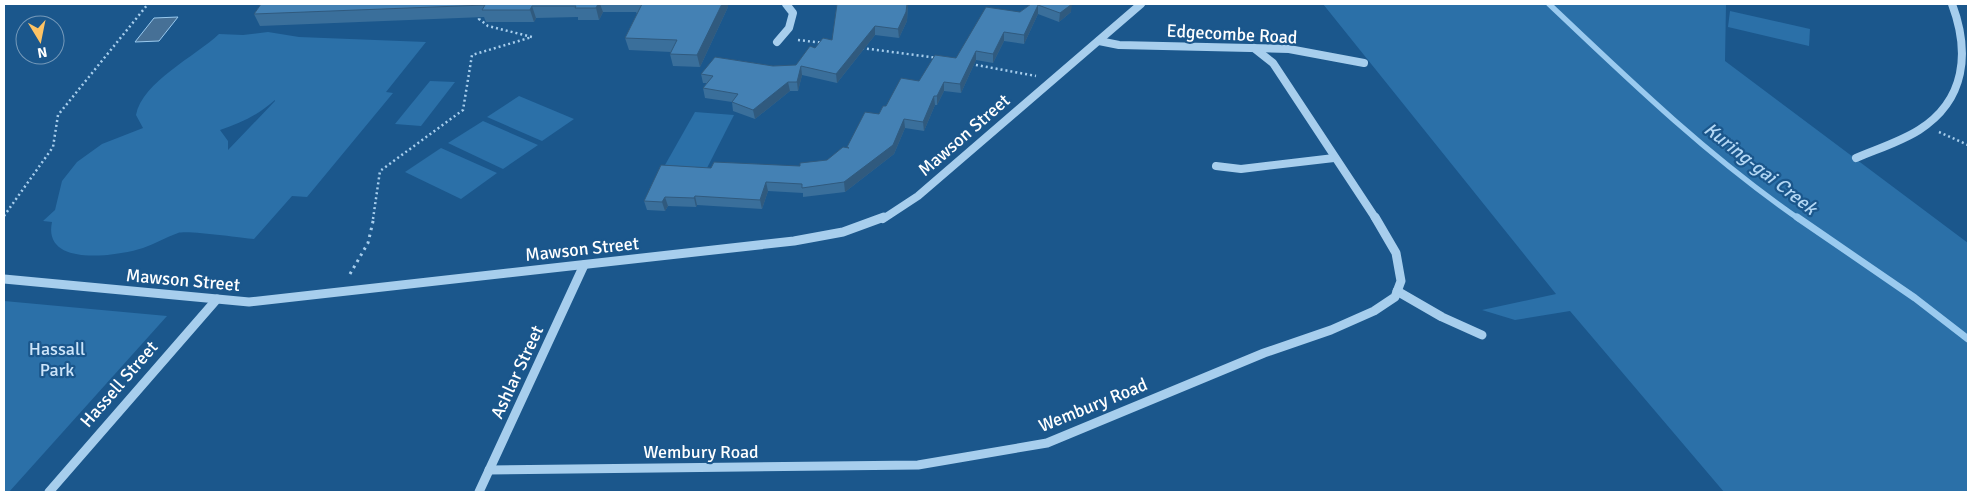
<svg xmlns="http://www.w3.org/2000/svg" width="1972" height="496" font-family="Signika,sans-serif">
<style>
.green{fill:#2b70a8;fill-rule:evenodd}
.water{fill:#467096;stroke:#9acaef}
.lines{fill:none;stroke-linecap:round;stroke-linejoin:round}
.stream-far1{stroke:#9acaef;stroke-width:5.5}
.stream{stroke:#9acaef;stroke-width:7}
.path-far1{stroke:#a7ceed;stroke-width:2.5;stroke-dasharray:2 3;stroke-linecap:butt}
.path{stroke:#a7ceed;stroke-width:3;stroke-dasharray:2.5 4.5;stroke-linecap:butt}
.minor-far1{stroke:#a7ceed;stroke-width:8}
.minor{stroke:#a7ceed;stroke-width:9}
.wall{fill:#3a6f9b}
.shaded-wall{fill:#305a7e}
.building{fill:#4481b4;stroke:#305a7e}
.labels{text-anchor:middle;stroke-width:4.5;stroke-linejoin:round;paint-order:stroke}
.street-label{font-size:18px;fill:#fff;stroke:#1b578c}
.park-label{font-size:18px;fill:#cde5fa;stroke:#1b578c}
.water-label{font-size:19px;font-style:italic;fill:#b3d7f4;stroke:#1b578c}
</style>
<rect width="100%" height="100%" fill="#1b578c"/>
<g class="green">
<polygon points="1323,4 1726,4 1725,61 1968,243 1968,492 1724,492 1570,311 1515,320 1482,310 1556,294"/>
<polygon points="1730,11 1810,29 1809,46 1728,27"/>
<path d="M268 32 299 37 426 42 386 92 393 93 307 197 292 196 254 239C240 238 188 230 178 233 166 237 155 244 143 248 118 256 42 268 52 222L43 221 55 210 62 181 77 162 102 144 143 128 136 115C142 82 196 56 219 34L243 35ZM275 100V101L228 150V141L220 130C241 123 258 115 275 100Z"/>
<polygon points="430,81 455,82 421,126 395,124"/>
<polygon points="519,96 574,119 542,141 487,117"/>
<polygon points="695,112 734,115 707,168 665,165"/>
<polygon points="483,121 538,145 503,169 448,143"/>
<polygon points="441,148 497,173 461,199 405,172"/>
<polygon points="4,301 167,316 9,492 4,492"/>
</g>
<polygon class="water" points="178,17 159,41 135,42 154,18"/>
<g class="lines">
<path class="stream-far1" d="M1549 4C1629 80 1708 156 1799 219"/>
<polyline class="stream" points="1797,217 1915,298 1968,339"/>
<g class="path-far1">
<polyline points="798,40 824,43"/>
<polyline points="862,48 938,58"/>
<polyline points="971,64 1036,76"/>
<polyline points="1939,132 1968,145"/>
<polyline points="4,216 53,147 58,115 148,4"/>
<polyline points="373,219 380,171 463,110 472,55 532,37 488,26 479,19 482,14"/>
</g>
<polyline class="path" points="350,274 368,243 374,217"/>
<g class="minor-far1">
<polyline points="1099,41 1119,45 1289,49 1364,63"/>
<polyline points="777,42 789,28 793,13 786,4"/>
<polyline points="1254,48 1273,63 1376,219"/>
<path d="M1856 158C1877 149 1900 142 1919 130 1966 100 1970 52 1952 4"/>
<polyline points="1216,166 1241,169 1334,158"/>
<polyline points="883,219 918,196 1141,4"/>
</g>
<g class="minor">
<polyline points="4,279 249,302 794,241 843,232 884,217"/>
<polyline points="1397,291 1442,317 1482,335"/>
<polyline points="489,470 918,465 1047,443 1264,353 1331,330 1374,311 1395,297 1401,281 1396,253 1375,217"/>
<polyline points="49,492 217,299"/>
<polyline points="479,492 584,265"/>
</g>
</g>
<g class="wall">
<polygon points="261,4 728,4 728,7 700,67 673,66 670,54 671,52 629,50 625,38 637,14 636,12 603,12 599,20 578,20 578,17 536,18 534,22 486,22 484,17 260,26 254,14"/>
<polygon points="837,4 908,4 907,21 899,38 875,35 837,83 802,75 798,91 790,91 755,119 733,111 732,102 705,98 703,88 707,83 703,83 701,74 773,66 796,65 815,48 832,40"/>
<polygon points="1031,4 1071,12 1059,22 1038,14 1024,44 1004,41 993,63 976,60 961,93 944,91 937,105 935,105 924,131 905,128 894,154 845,192 803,197 803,193 768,191 762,209 697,205 696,207 668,206 665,211 647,210 644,201 711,168 800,166 827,160 847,148 886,106 919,81 956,58"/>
</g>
<g class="shaded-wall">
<polygon points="598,4 600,4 603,12 599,20 596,8"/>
<polygon points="722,4 728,4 728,7 700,67 697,55"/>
<polygon points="907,4 908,4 907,21 899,38 898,29"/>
<polygon points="1072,4 1071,12 1059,22 1060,13"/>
<polygon points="1038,5 1038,14 1024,44 1024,35"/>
<polygon points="532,6 536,18 534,22 530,10"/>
<polygon points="875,26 875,35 837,83 836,74"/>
<polygon points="1004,32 1004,41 993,63 993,54"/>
<polygon points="976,51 976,60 961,93 960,84"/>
<polygon points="801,66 802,75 798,91 797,82"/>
<polygon points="788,82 790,91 755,119 753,110"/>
<polygon points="944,82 944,91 937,105 937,96"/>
<polygon points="934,96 935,105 924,131 923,122"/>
<polygon points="904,119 905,128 894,154 845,192 844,182"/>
<polygon points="766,182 768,191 762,209 760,200"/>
<polygon points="695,196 697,205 696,207 694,198"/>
<polygon points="665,197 668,206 665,211 662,202"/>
</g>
<g class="building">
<polygon points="261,4 598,4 596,8 575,8 576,6 532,6 530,10 482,10 485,5 254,14"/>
<polygon points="642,4 722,4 697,55 670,54 677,40 625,38"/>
<polygon points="837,4 907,4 906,12 898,29 875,26 836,74 801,66 797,82 788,82 753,110 732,102 738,94 703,88 713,76 701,74 715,57 773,66 796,65 810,46 815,48 823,38 832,40"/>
<polygon points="1031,4 1072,4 1060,13 1038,5 1024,35 1004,32 993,54 976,51 960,84 944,82 937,96 934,96 923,122 904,119 893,145 844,182 802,188 802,184 766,182 760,200 695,196 694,198 665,197 662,202 644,201 661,165 711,168 714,162 800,166 800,163 827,160 843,147 849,148 847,147 865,112 879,114 883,106 886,106 901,78 919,81 935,55 956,58 986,7 1020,12"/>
</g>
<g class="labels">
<g class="street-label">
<text transform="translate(1232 34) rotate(3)" y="6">Edgecombe Road</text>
<text transform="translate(964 135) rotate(-41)" y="6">Mawson Street</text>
<text transform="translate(582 249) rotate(-6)" y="6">Mawson Street</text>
<text transform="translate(183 280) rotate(5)" y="6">Mawson Street</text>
<text transform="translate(517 372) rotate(-65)" y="6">Ashlar Street</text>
<text transform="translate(119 384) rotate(-49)" y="6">Hassell Street</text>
<text transform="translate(1093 405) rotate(-22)" y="6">Wembury Road</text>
<text x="701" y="458">Wembury Road</text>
</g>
<g class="park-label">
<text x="57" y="355">Hassall<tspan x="57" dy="21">Park</tspan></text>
</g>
<g class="water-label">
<text transform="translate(1761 168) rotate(38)" y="7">Kuring-gai Creek</text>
</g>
</g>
<rect width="1972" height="496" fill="none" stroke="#ffffff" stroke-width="10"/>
<g transform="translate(40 40) rotate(170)"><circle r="24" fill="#1b578c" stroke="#769aba"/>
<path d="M0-4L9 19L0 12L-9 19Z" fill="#fec364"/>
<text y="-8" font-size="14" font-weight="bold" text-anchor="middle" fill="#ffffff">N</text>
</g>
</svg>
